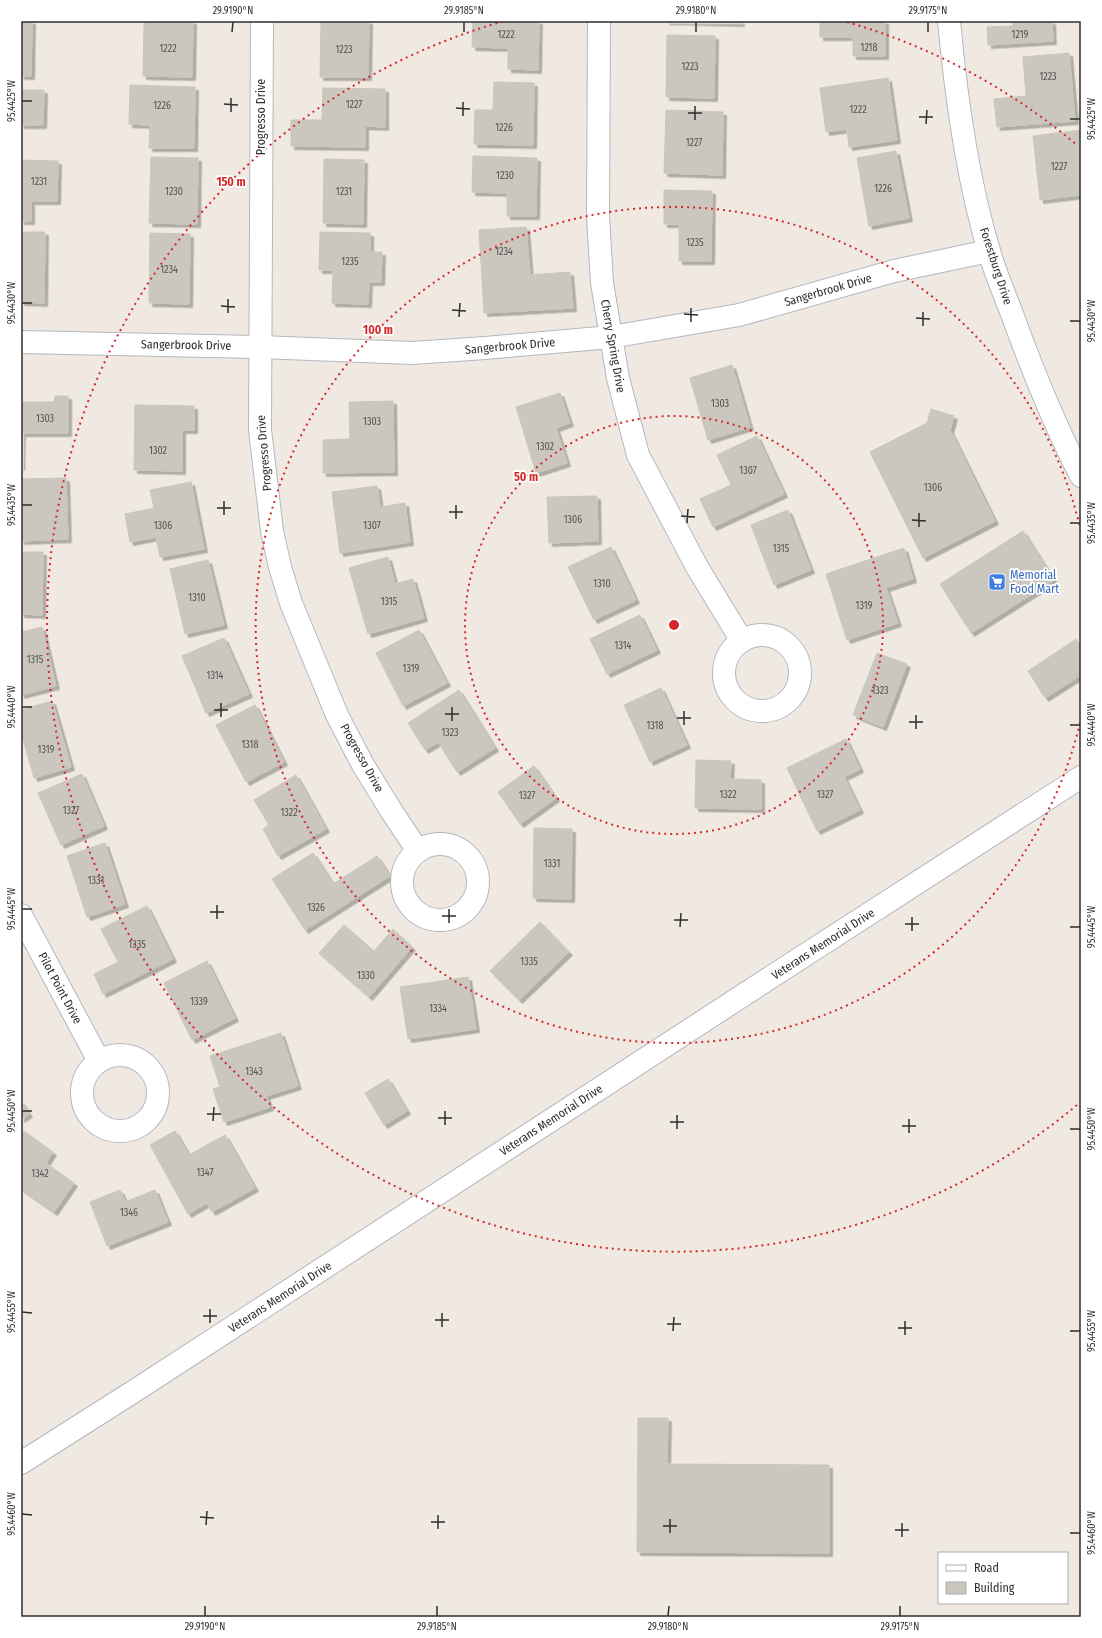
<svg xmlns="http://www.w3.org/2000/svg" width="1102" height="1638" font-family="'Fira Sans Condensed',sans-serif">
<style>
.building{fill:#cbc7bf;stroke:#cbc5ba;filter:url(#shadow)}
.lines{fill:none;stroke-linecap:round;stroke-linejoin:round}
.street-casing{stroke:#b4b7c1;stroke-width:24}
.secondary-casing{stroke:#b4b7c1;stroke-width:24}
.street{stroke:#fff;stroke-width:22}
.secondary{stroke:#fff;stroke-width:22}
.ticks{fill:none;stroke:#2e2e2e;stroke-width:1.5}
.ring{fill:none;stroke:#d62828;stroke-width:2;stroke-dasharray:2 4}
.labels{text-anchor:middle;stroke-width:3.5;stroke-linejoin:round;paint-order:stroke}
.number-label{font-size:10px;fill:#555452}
.street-label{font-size:12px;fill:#2e2e2e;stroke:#fff}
.shop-label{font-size:12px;fill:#366cbe;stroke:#fff;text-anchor:start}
.centre{fill:#d62828;stroke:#fff;stroke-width:2}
.ring-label{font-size:12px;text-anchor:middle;font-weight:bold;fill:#d62828;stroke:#fff;stroke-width:3.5;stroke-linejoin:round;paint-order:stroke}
.neatline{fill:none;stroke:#2e2e2e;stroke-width:1.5}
.ticks-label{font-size:10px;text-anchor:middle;fill:#2e2e2e}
</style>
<defs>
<filter id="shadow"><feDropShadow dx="3.5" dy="3.5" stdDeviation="0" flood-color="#0004"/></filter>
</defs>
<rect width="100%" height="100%" fill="#efe9e1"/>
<g class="building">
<polygon points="21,21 32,21 31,76 21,76"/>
<polygon points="144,21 193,21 192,77 143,76"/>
<polygon points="321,21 369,21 368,77 320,77"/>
<polygon points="473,21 539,21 538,70 508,69 508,48 472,47"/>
<polygon points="666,21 741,21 741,23"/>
<polygon points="820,21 885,21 885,56 853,56 853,37 820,37"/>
<polygon points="1013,21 1052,21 1053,41 988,45 987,27 1013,26"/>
<polygon points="667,35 715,36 714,98 666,97"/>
<polygon points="1069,53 1075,121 997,127 994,99 1026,96 1023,57"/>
<polygon points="888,78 897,140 849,147 847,129 826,132 820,88"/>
<polygon points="494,82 534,83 533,145 474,144 475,110 493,110"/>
<polygon points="130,85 195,87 194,148 149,148 150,125 129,124"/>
<polygon points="323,88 385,89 385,127 365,126 365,147 291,146 291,120 322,120"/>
<polygon points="21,90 44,90 43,125 21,125"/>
<polygon points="666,110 723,112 722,175 664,173"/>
<polygon points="1081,130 1081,195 1040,200 1033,136"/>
<polygon points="896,151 909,218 869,226 857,158"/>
<polygon points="473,156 537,158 536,216 507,216 507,193 472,192"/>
<polygon points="151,157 198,158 197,224 149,223"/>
<polygon points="324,159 364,160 363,224 323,223"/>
<polygon points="21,160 58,161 57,201 31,201 31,221 21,221"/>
<polygon points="664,190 712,191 711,261 679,261 679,224 664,224"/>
<polygon points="526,227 530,275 570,272 573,308 484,313 479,230"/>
<polygon points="21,232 45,232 44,303 21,302"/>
<polygon points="320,232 370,233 370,252 382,252 381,282 369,282 368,304 332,303 333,270 319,270"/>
<polygon points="150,233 190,234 189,304 149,303"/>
<polygon points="732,365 750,427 708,440 690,378"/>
<polygon points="560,393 570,423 556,428 567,463 536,473 516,407"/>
<polygon points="55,396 68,396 68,433 22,433 21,467 21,402 54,402"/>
<polygon points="393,401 394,472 323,473 323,440 350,439 349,402"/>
<polygon points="135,405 194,406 194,430 182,430 182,471 134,470"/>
<polygon points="931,409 954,416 950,430 995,521 923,558 870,452 927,423"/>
<polygon points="757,436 784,494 713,527 700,499 731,485 717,455"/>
<polygon points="66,478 68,539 21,541 21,479"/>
<polygon points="191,482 204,549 160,557 156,537 130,542 125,514 154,508 150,490"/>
<polygon points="377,486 380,507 405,503 410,542 340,553 332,492"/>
<polygon points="597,496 598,541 549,543 547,497"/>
<polygon points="788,510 811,570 774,585 751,525"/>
<polygon points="1023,531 1054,580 971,633 940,584"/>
<polygon points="611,547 636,600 594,620 568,567"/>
<polygon points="904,548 913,579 886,588 898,623 847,640 826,574"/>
<polygon points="21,552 43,552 42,615 21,614"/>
<polygon points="388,557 395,584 413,579 424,618 368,634 349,568"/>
<polygon points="208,560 224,625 185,634 170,569"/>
<polygon points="640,615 657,650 607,674 590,639"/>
<polygon points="42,627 56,686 21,695 21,632"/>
<polygon points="419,630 447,683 403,706 376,653"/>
<polygon points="224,638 249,694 206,713 182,656"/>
<polygon points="1076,639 1081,647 1081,675 1045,698 1028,671"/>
<polygon points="877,653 907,664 883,727 853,715"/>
<polygon points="661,688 687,745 650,762 624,705"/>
<polygon points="459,690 495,748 457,772 438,742 425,750 408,723"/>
<polygon points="52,701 71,767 34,778 21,732 21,710"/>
<polygon points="255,705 284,762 246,782 216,725"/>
<polygon points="846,739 860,769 844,777 860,810 817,831 787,768"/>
<polygon points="696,760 731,761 730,779 761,780 761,809 695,808"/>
<polygon points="534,766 556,798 520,824 498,792"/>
<polygon points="82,774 104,826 61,845 38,793"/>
<polygon points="296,775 326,829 278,856 263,829 269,825 254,800"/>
<polygon points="534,828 572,829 571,899 533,898"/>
<polygon points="105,843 125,904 87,917 67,856"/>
<polygon points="313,853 333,884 377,856 390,876 305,930 272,879"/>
<polygon points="147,906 173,959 103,994 94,974 118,962 101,929"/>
<polygon points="540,922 569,952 519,1000 490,971"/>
<polygon points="344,925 374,951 393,929 412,947 369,997 319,953"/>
<polygon points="207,961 235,1018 192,1040 164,983"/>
<polygon points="468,977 476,1029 408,1039 400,987"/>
<polygon points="281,1033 298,1086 266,1096 270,1107 224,1122 213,1089 220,1087 210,1056"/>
<polygon points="388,1079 407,1111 384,1125 365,1093"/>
<polygon points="21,1101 29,1114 21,1119"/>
<polygon points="24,1131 53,1152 46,1163 74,1183 54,1212 21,1189 21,1135"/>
<polygon points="175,1131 189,1155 225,1135 255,1188 212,1212 207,1203 188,1214 150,1145"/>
<polygon points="120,1190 125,1202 155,1190 168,1222 107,1246 90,1202"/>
<polygon points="638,1418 668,1418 667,1464 829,1465 829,1553 637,1552"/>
</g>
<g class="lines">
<defs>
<g id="street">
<polyline points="262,21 260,430 272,531 280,567 291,603 337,715 363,765 392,812 418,851"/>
<polyline points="599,21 598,216 602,283 618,378 638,455 697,567 742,641"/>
<path d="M949 21C956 97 967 178 989 251 995 272 1004 293 1012 314 1032 369 1054 424 1081 476"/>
<polyline points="21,342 260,347 412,353 485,348 611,337 739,315 894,271 989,251"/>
<circle cx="762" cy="673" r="38"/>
<circle cx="440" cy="882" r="38"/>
<polyline points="21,915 99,1061"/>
<circle cx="120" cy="1093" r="38"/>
</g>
<polyline id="secondary" points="21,1463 136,1390 785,968 1081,777"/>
</defs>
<use href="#street" class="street-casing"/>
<use href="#secondary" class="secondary-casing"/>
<use href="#street" class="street"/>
<use href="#secondary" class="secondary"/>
</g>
<path class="ticks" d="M232 32 233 22M464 32V22M696 32V22M928 32V22M22 101H32M224 104 238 105M456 108 470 109M231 112V98M688 113H702M463 116V102M919 117H933M1070 119H1080M695 120V106M926 124 927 110M22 303H32M221 306 235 307M452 310 466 311M228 313V299M684 314 698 315M459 317 460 303M916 318 930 319M1070 321H1080M691 322V308M923 326V312M22 505H32M217 508H231M449 512H463M224 515V501M681 516 695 517M456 519V505M912 520 926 521M687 523 688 509M1070 523H1080M919 527V513M22 707H32M214 710H228M445 714H459M221 717V703M677 718H691M452 721V707M909 722H923M684 725V711M1070 725H1080M916 729V715M22 909H32M210 912H224M442 916H456M217 919V905M674 920H688M449 923V909M905 924H919M680 927 681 913M1070 927H1080M912 931V917M22 1111H32M207 1114H221M438 1118H452M213 1121 214 1107M670 1122H684M445 1125V1111M902 1126H916M677 1129V1115M1070 1129H1080M909 1133V1119M22 1312 32 1313M203 1316H217M435 1320H449M210 1323V1309M667 1324H681M442 1327V1313M898 1328H912M673 1331 674 1317M1070 1331H1080M905 1335V1321M22 1514 32 1515M200 1517 214 1518M431 1522H445M206 1525 207 1511M663 1526H677M438 1529V1515M895 1530H909M670 1533V1519M1070 1533H1080M902 1537V1523M205 1616V1606M437 1616V1606M668 1616 669 1606M900 1616V1606"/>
<g class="ring">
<circle cx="674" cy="625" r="209"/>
<path d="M1080 723A418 418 0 1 1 1080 527"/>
<path d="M1077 1105A627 627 0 1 1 501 22M847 22A627 627 0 0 1 1077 145"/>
</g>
<defs>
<symbol id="supermarket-square" viewBox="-11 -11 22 22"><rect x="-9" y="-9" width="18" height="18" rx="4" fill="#3f7fe0" stroke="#fff"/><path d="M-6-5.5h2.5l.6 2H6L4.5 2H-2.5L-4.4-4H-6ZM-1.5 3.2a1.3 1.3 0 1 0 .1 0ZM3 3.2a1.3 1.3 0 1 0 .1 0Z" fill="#fff"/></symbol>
</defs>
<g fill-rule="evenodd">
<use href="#supermarket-square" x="987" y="572" width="20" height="20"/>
</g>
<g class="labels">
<g class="number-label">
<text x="506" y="38">1222</text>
<text x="1020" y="38">1219</text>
<text x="869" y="51">1218</text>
<text x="168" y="52">1222</text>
<text x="344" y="53">1223</text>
<text x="690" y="70">1223</text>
<text x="1048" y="80">1223</text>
<text x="354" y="108">1227</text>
<text x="162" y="109">1226</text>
<text x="858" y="113">1222</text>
<text x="504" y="131">1226</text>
<text x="694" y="146">1227</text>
<text x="1059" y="170">1227</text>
<text x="505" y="179">1230</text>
<text x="39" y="185">1231</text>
<text x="883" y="192">1226</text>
<text x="174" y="195">1230</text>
<text x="344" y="195">1231</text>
<text x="695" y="246">1235</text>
<text x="504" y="255">1234</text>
<text x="350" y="265">1235</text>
<text x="169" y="273">1234</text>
<text x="720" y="407">1303</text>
<text x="45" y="422">1303</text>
<text x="372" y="425">1303</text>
<text x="545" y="450">1302</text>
<text x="158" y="454">1302</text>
<text x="748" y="474">1307</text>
<text x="933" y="491">1306</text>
<text x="573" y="523">1306</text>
<text x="163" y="529">1306</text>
<text x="372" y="529">1307</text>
<text x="781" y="552">1315</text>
<text x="602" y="587">1310</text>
<text x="197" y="601">1310</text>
<text x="389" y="605">1315</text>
<text x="864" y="609">1319</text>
<text x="623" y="649">1314</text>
<text x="35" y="663">1315</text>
<text x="411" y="672">1319</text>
<text x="215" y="679">1314</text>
<text x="880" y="694">1323</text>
<text x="655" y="729">1318</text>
<text x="450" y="736">1323</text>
<text x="250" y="748">1318</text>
<text x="46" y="753">1319</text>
<text x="728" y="798">1322</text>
<text x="825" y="798">1327</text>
<text x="527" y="799">1327</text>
<text x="71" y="814">1327</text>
<text x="289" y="816">1322</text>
<text x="552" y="867">1331</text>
<text x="96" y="884">1331</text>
<text x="316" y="911">1326</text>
<text x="137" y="948">1335</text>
<text x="529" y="965">1335</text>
<text x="366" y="979">1330</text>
<text x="199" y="1005">1339</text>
<text x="438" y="1012">1334</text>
<text x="254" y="1075">1343</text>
<text x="205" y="1176">1347</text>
<text x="40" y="1177">1342</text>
<text x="129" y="1216">1346</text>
</g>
<g class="street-label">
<text transform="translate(261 117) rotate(-90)" y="4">Progresso Drive</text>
<text transform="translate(996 266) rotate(72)" y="4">Forestburg Drive</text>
<text transform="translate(828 290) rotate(-16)" y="4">Sangerbrook Drive</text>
<text transform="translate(186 345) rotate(1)" y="4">Sangerbrook Drive</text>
<text transform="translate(510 346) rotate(-5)" y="4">Sangerbrook Drive</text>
<text transform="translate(613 346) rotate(80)" y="4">Cherry Spring Drive</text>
<text transform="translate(264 453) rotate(-95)" y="4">Progresso Drive</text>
<text transform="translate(362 758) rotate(61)" y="4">Progresso Drive</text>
<text transform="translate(823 944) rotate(-33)" y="4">Veterans Memorial Drive</text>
<text transform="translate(60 988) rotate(62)" y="4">Pilot Point Drive</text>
<text transform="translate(551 1120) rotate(-33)" y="4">Veterans Memorial Drive</text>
<text transform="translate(280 1297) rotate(-33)" y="4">Veterans Memorial Drive</text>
</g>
<g class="shop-label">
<text x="1010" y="579">Memorial<tspan x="1010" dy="14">Food Mart</tspan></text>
</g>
</g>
<circle cx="674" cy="625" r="6" class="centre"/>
<g class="ring-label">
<text x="231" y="186">150 m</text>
<text x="378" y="334">100 m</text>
<text x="526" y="481">50 m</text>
</g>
<rect width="1102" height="1638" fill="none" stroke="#ffffff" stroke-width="44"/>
<rect x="938" y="1552" width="130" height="52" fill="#ffffff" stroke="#ababab"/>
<rect x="946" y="1565" width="20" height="6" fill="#ffffff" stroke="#ababab"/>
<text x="974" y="1572" font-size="12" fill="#2e2e2e">Road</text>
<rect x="946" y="1582" width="20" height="12" fill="#cbc7bf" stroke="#ababab"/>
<text x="974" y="1592" font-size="12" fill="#2e2e2e">Building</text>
<rect x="22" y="22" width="1058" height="1594" class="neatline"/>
<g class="ticks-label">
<text x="233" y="14">29.9190°N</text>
<text x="464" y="14">29.9185°N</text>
<text x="696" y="14">29.9180°N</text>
<text x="928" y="14">29.9175°N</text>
<text transform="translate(11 101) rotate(-90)" y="4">95.4425°W</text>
<text transform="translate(1091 119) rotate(-90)" y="4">95.4425°W</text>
<text transform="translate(11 303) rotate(-90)" y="4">95.4430°W</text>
<text transform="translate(1091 321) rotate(-90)" y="4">95.4430°W</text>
<text transform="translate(11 505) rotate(-90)" y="4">95.4435°W</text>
<text transform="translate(1091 523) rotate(-90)" y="4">95.4435°W</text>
<text transform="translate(11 707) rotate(-90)" y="4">95.4440°W</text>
<text transform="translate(1091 725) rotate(-90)" y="4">95.4440°W</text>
<text transform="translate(11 909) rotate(-90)" y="4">95.4445°W</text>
<text transform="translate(1091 927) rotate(-90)" y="4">95.4445°W</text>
<text transform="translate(11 1111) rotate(-90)" y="4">95.4450°W</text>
<text transform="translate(1091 1129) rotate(-90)" y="4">95.4450°W</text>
<text transform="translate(11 1312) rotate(-90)" y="4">95.4455°W</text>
<text transform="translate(1091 1331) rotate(-90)" y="4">95.4455°W</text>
<text transform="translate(11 1514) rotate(-90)" y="4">95.4460°W</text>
<text transform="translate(1091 1533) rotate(-90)" y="4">95.4460°W</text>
<text x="205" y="1630">29.9190°N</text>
<text x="437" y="1630">29.9185°N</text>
<text x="668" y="1630">29.9180°N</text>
<text x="900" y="1630">29.9175°N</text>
</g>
</svg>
